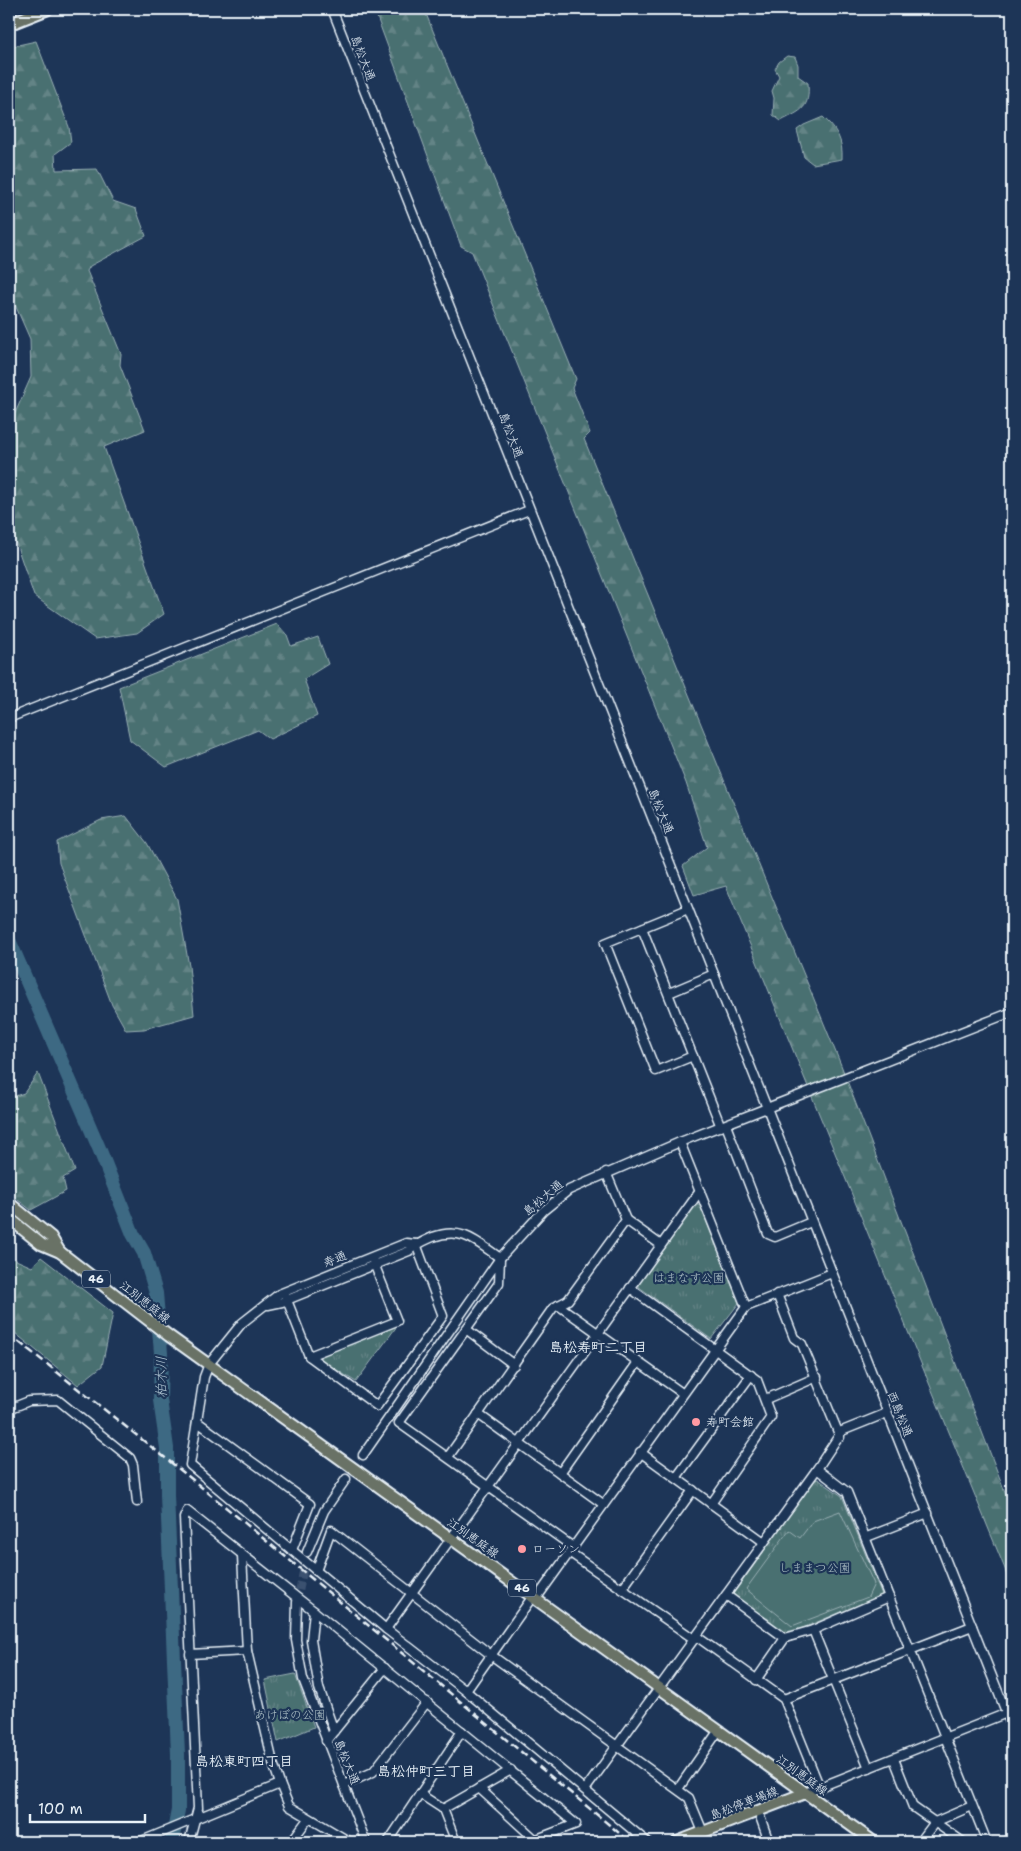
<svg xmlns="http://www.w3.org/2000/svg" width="1021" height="1851" font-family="'Shantell Sans','Klee One',sans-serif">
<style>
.grass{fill:url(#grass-tufts);stroke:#99b0b4}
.forest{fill:url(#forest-firs);stroke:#99b0b4}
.pitch{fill:#4a6f71;stroke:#99b0b4}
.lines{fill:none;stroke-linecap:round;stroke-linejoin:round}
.river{stroke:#3e6983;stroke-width:14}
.minor-tunnel{stroke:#3b516f;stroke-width:8;stroke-dasharray:8 4;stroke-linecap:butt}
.minor-casing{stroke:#e8f1f8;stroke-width:11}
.major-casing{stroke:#e8f1f8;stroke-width:14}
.highway-casing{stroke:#e8f1f8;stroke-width:15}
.minor{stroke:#1d3557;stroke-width:8}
.major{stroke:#697266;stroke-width:10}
.highway{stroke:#697266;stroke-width:11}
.rail{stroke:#e8f1f8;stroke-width:2.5;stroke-dasharray:8 4;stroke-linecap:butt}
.poi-dot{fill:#ff9aa2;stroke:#1d3557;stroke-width:2}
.labels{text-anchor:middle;stroke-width:4.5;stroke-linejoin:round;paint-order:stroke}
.shield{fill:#1d3557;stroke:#abb9c8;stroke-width:1}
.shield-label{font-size:11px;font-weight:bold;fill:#e8f1f8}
.street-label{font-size:12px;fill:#e8f1f8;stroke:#1d3557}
.park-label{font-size:12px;fill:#b1c4c9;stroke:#1d3557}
.poi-label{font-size:12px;fill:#e8f1f8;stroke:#1d3557;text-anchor:start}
.neighbourhood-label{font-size:14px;font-weight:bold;fill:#e8f1f8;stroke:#1d3557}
.water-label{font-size:14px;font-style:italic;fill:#acc1cf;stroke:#1d3557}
</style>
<defs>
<pattern id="grass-tufts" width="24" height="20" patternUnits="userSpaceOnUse" patternTransform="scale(1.25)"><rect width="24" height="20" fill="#4a6f71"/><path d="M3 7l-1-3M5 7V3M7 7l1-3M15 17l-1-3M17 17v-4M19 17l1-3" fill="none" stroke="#648486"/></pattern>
<pattern id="forest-firs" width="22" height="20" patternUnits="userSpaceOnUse" patternTransform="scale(1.25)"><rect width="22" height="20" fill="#4a6f71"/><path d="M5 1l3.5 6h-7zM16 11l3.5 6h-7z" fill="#648486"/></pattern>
</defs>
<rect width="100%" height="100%" fill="#1d3557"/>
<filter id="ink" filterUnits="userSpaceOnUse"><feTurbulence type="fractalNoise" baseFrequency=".02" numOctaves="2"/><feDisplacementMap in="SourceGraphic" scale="10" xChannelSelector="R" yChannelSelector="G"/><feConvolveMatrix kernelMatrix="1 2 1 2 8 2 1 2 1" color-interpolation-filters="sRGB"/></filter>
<g filter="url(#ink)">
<g class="grass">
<polygon points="695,1205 700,1205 739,1303 711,1339 639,1287 639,1284"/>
<polygon points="397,1326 356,1382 321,1360 322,1354"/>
<polygon points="818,1479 842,1496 882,1595 791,1633 784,1632 734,1597 733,1594 815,1480"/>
<polygon points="295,1674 314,1727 278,1742 265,1680"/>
</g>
<g class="forest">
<polygon points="374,9 424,9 576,379 572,388 590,433 584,439 841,1065 1012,1510 1012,1594 1005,1569 726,886 694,895 683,866 707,847 686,783 472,252 461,246"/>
<polygon points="36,41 69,127 71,142 55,154 56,170 97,169 113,201 136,209 146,236 90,266 87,271 121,354 120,365 145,430 104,447 164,614 137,633 95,639 34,596 9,523 9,427 31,377 30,339 9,291 9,155 13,146 9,134 9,47"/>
<path d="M787 56 795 57 798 65V76L808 83C810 109 802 110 781 121L773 115 774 98 772 91 779 76 775 69 779 62Z"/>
<path d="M823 117C837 130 843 140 842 159L813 164 804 157 797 130 804 125Z"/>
<polygon points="277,624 287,635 291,646 318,637 328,664 304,679 317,716 270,739 258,730 166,767 130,740 119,687"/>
<polygon points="126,816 147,843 177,899 189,966 194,1015 144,1029 126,1030 112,1005 59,863 57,842 101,820"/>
<polygon points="38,1073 75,1171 63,1178 66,1191 31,1210 9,1193 9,1098 24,1093"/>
<polygon points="9,1257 32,1267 41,1257 113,1313 102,1366 78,1385 9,1328"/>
</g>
<polygon class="pitch" points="840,1511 874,1584 868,1597 792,1626 746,1589 789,1530 800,1538 813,1521"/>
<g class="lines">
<polyline class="river" points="9,940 99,1148 133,1234 144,1253 156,1293 161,1353 160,1400 167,1448 167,1495 178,1754 178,1810 172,1842"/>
<g class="minor-tunnel">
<polyline points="346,1479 363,1455"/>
<polyline points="297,1602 306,1557"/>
</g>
<defs>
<g id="minor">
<polyline points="332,9 1012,1727"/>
<polyline points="9,718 529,510"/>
<polyline points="688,909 605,943 656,1071 693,1056"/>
<polyline points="642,928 721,1127"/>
<polyline points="669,993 714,974"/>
<polyline points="726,1125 768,1234 775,1237 811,1222"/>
<polyline points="680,1142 746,1307"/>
<polyline points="626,1220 661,1245"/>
<polyline points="416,1244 406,1243 279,1294 242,1323 209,1364 204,1377 190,1465 386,1629 466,1691 647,1842"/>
<polyline points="630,1288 757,1380 771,1417 711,1504"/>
<polyline points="777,1294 794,1338 802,1344 840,1437"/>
<polyline points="285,1295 309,1356 377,1406 443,1316 416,1244"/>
<path d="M268 1305 282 1302 409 1251C416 1244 424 1241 433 1237 462 1226 477 1242 500 1258L499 1283 399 1423 573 1547"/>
<polyline points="558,1305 682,1393"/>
<polyline points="466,1329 514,1365"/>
<polyline points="309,1356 397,1321 373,1261"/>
<polyline points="766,1399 817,1377"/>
<polyline points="9,1409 29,1401 58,1400 130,1458 133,1465 137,1502"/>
<polyline points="478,1414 603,1504"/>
<polyline points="199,1423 310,1504 292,1550"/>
<polyline points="640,1452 764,1542"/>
<polyline points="363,1455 500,1258 543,1211 569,1190 680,1142 1012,1012"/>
<polyline points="448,1457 553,1308 568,1300 626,1220 606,1172"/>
<polyline points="817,1469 847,1492 987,1842"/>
<polyline points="560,1473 638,1362"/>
<polyline points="676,1478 751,1375"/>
<polyline points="867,1537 928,1513"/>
<polyline points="307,1552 324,1511 346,1479"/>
<polyline points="569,1552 694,1639"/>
<polyline points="242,1556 247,1651 273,1763 280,1784 289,1806 350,1842"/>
<polyline points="316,1571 331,1530 491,1655 689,1798 703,1832"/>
<polyline points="622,1589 693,1490"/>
<polyline points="726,1595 785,1638 813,1630 889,1597"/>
<polyline points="536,1599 746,1307 832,1273"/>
<polyline points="297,1602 296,1640 303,1679 366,1842"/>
<polyline points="314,1611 311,1640 319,1688 334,1731"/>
<polyline points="386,1629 700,1191"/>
<polyline points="813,1630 869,1768"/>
<polyline points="696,1636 784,1699 820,1788"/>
<polyline points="190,1654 247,1651"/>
<polyline points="756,1680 785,1638"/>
<polyline points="466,1691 533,1596"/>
<polyline points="784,1699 972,1626"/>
<polyline points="326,1741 385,1668"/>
<polyline points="894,1759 913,1807 963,1842"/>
<polyline points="344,1785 373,1772 427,1702"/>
<polyline points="479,1788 538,1842"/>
<polyline points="678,1789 719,1730"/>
<polyline points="585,1790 817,1469 842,1431 887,1413"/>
<polyline points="805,1793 1012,1711"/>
<polyline points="420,1794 443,1809 456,1842"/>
<polyline points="443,1809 511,1770"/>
<polyline points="758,1811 769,1842"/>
<polyline points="139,1842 280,1784"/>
<polyline points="189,1842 198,1808 184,1518 187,1511 314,1611 576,1824 537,1839"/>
<polyline points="291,1842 308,1819"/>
<polyline points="388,1842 462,1731"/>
<polyline points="920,1842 935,1822 972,1806"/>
</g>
<g id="major">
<polyline points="9,1203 51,1237 60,1252"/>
<polyline points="9,1218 41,1244 60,1252 169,1336 874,1842"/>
<polyline points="677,1842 805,1793"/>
</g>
<polyline id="highway" points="9,24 47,9"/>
</defs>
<use href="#minor" class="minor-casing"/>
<use href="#major" class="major-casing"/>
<use href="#highway" class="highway-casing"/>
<use href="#minor" class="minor"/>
<use href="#major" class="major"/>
<use href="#highway" class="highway"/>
<polyline class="rail" points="9,1334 188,1476 630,1842"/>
</g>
</g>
<g class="poi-dot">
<circle cx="696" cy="1422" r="5"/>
<circle cx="522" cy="1549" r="5"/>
</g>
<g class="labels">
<g class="shield">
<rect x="82" y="1270.5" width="28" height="17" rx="4"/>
<rect x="508" y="1579.5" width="28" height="17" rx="4"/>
</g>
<g class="shield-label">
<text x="96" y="1283">46</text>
<text x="522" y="1592">46</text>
</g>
<g class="street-label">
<text transform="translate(363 58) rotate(69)" y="4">島松大通</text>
<text transform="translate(511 435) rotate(69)" y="4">島松大通</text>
<text transform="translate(661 811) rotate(68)" y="4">島松大通</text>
<text transform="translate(543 1198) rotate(-40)" y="4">島松大通</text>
<text transform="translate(335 1259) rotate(-22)" y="4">寿通</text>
<text transform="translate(145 1302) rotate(38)" y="4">江別恵庭線</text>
<text transform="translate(900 1414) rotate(68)" y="4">西島松通</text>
<text transform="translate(473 1538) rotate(35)" y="4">江別恵庭線</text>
<text transform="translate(347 1762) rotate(68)" y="4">島松大通</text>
<text transform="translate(802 1775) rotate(36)" y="4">江別恵庭線</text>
<text transform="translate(744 1803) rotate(-21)" y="4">島松停車場線</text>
</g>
<g class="park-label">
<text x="689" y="1282">はまなす公園</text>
<text x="815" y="1572">しままつ公園</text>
<text x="290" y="1719">あけぼの公園</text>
</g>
<g class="poi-label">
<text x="706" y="1426">寿町会館</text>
<text x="532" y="1553">ローソン</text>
</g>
<g class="neighbourhood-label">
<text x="598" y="1352">島松寿町二丁目</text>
<text x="244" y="1766">島松東町四丁目</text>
<text x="426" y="1776">島松仲町三丁目</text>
</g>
<g class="water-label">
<text transform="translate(161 1377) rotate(-90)" y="5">柏木川</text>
</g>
</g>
<rect width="1021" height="1851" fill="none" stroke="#1d3557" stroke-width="30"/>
<rect x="15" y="15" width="991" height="1821" fill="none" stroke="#e8f1f8" stroke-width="2" filter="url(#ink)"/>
<path d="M30 1814v8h115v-8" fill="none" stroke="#e8f1f8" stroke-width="2.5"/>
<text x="38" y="1814" font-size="15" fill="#e8f1f8" stroke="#1d3557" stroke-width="4" paint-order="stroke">100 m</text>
</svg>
